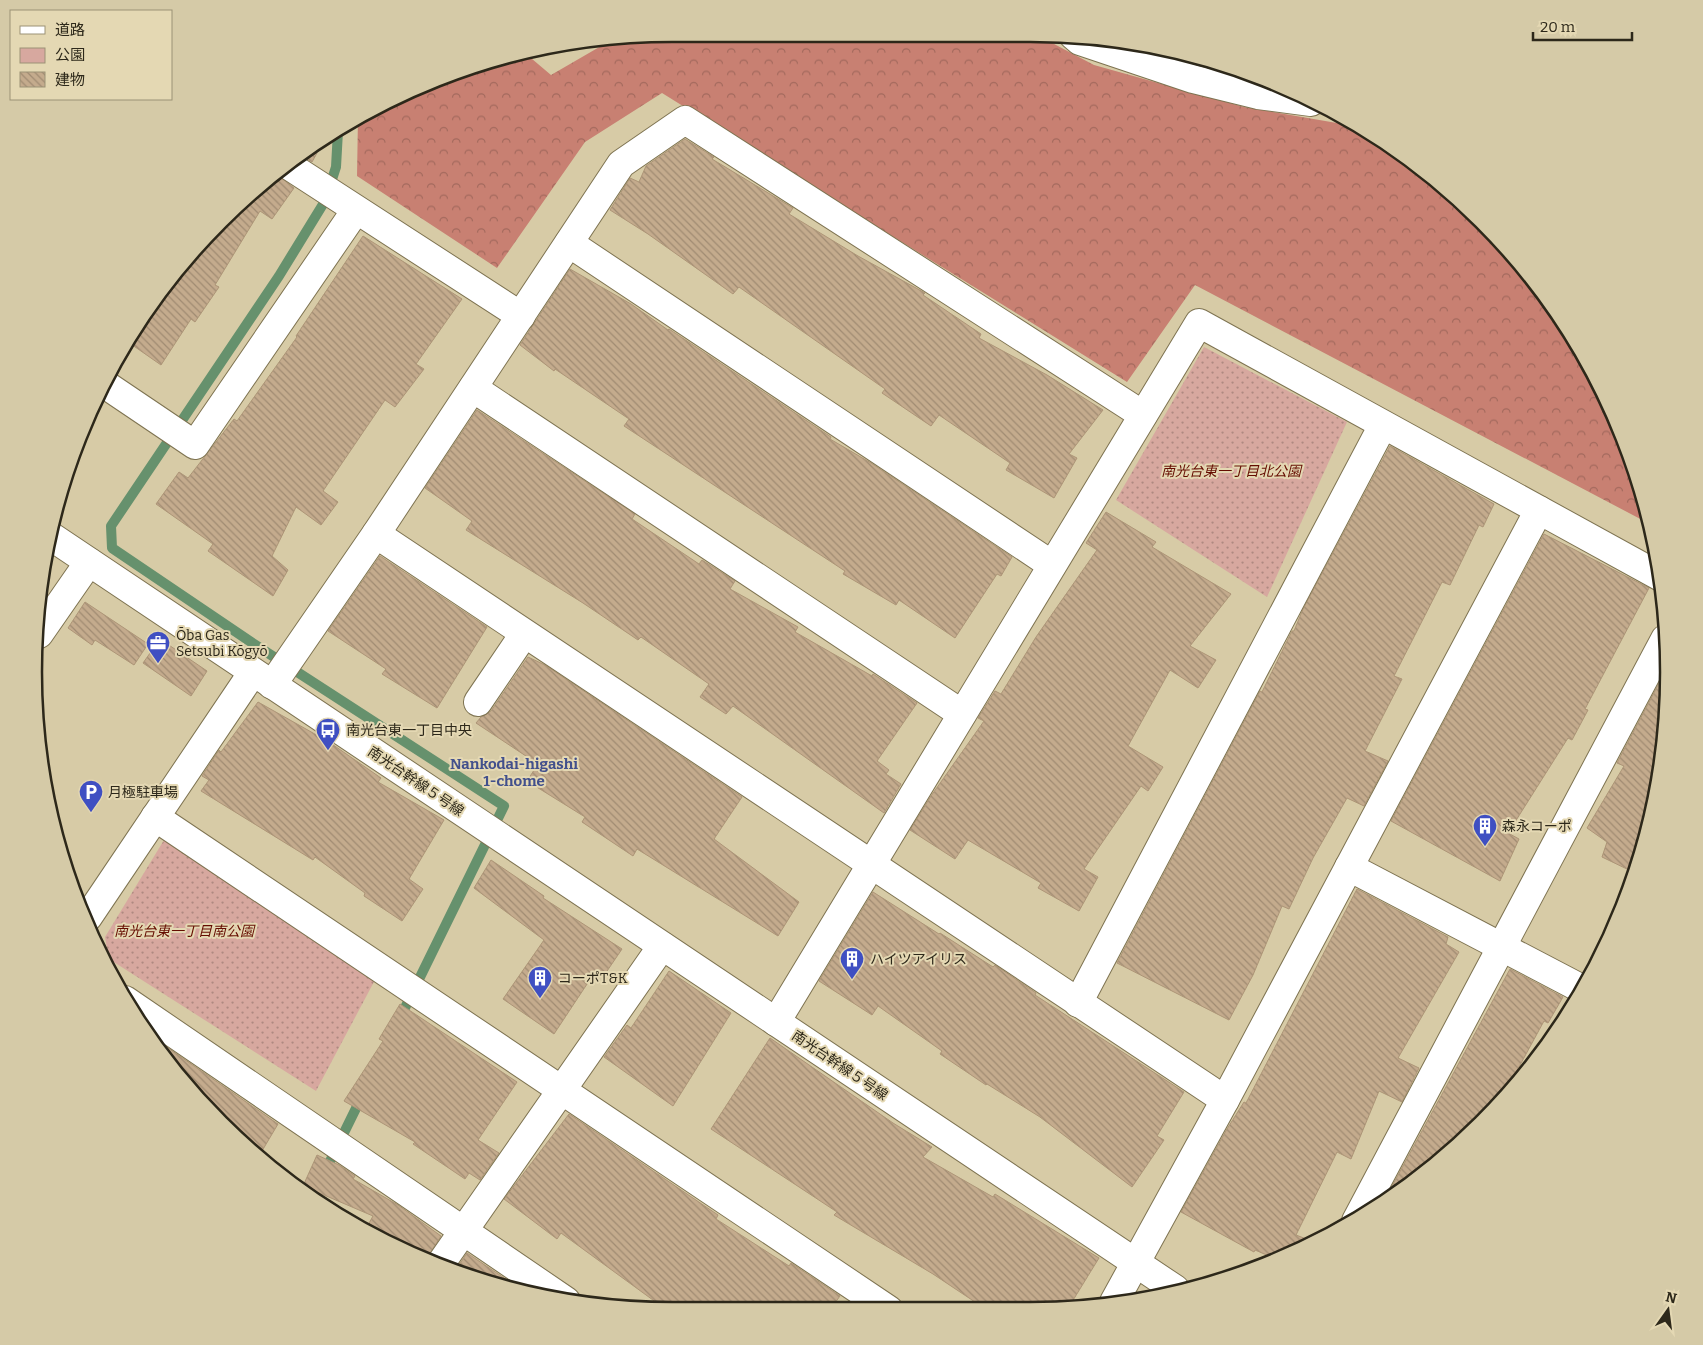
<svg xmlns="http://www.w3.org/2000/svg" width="1703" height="1345" font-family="Bitter,'Noto Sans JP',serif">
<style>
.green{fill:url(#green-dots)}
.forest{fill:url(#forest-crowns)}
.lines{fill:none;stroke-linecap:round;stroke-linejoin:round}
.stream{stroke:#66916d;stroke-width:10}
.building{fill:url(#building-back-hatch);stroke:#ad9577}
.minor-casing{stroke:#7e7351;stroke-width:30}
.tertiary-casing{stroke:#7e7351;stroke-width:30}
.minor{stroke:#fff;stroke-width:28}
.tertiary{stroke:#fff;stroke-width:28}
.labels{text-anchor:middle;stroke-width:4;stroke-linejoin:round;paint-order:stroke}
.park-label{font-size:14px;font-style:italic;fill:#650d01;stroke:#e4d8b3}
.poi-label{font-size:14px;fill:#2d281a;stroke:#e4d8b3;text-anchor:start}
.street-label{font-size:14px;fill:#2d281a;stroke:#e4d8b3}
.neighbourhood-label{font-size:15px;font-weight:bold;fill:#42508c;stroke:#e4d8b3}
.rim{fill:none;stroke:#2d281a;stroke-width:2.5}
</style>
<defs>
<pattern id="green-dots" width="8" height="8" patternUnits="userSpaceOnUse" patternTransform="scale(1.25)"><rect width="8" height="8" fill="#d7a89f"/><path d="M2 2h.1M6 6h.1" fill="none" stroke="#af8981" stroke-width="1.8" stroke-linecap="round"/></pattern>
<pattern id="forest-crowns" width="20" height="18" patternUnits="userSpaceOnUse" patternTransform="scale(1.25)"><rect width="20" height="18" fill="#c88072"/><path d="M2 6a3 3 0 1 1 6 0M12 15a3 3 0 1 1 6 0" fill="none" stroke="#a3695d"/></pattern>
<pattern id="building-back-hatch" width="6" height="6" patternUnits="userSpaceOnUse" patternTransform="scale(1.25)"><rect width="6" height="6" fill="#c4ab8d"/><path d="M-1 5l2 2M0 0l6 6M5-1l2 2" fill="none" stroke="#a08b72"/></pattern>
</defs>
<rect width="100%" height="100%" fill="#d7cba6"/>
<g class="green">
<polygon points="1204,347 1347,422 1267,597 1116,500"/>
<polygon points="164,840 376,978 316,1091 109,959 105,937"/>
</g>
<polygon class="forest" points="672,34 1037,35 1094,65 1244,107 1360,127 1451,192 1511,252 1584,353 1635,467 1648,523 1195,285 1127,382 662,93 585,142 497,268 357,176 358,117 507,55 525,53 551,75 608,42"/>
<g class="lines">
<g class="stream">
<polyline points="338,131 336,167 325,201 279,276 111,526 112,548 251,642 504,806 400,1018"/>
<polyline points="313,1196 362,1096"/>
</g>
</g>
<g class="building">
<polygon points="685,139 714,157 712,159 793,208 789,214 858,256 925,293 923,295 981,334 979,338 1047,375 1103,410 1069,454 1077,458 1054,498 1006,470 1010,463 939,415 931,426 882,393 885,389 739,287 733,294 648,234 610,210 630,178 639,182 646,166"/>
<polygon points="314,150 317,153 312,162 304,157"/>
<polygon points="279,176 294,188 272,219 260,211 215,285 219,287 195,322 191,319 161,365 128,342 221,221"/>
<polygon points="363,236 462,299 416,364 424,369 395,407 385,400 323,491 338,502 321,525 296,507 272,556 288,570 273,596 208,551 213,544 156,504 179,472 188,478 234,419 237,421 297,337 296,336"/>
<polygon points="570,269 631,304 668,330 669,329 831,437 830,439 871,463 1012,557 1001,576 997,574 955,638 899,600 896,605 843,574 845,571 624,426 629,419 555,369 554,371 520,345"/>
<polygon points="477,410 635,514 632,519 699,564 702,560 735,581 730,589 798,627 795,632 872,676 873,674 917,703 877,761 889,770 886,774 901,784 884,813 733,706 726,714 700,697 709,684 641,637 638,640 583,603 466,530 472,521 425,488"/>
<polygon points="1390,446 1494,504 1483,527 1479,525 1450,585 1442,582 1394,676 1402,679 1365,751 1388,761 1364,806 1347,798 1313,858 1289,909 1282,906 1253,975 1229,1020 1117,963 1260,691 1262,692 1292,631 1294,631 1303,609"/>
<polygon points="1106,512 1156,542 1152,547 1231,594 1190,646 1216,660 1198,688 1170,670 1128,746 1163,767 1148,791 1141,786 1084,869 1098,877 1079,911 1038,888 1041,883 968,840 955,859 910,830 931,796 984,721 978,718 995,691 1001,694 1036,637 1097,550 1086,543"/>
<polygon points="1544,534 1649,588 1585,709 1588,710 1572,740 1568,738 1508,833 1519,839 1500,881 1391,821"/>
<polygon points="380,556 487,627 437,708 382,674 386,669 328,631"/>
<polygon points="85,602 148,644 134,665 95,640 92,645 68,628"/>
<polygon points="160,639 207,671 191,696 143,663"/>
<polygon points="528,657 545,665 742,797 714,839 799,902 778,936 637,849 633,856 582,822 585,817 527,781 538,764 476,723 481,717 491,711"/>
<polygon points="1666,670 1668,715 1648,833 1629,870 1602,857 1607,842 1587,828 1624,766 1617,763"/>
<polygon points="258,702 329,742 381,778 378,782 444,820 409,879 423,889 402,921 364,896 365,893 315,857 313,860 201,791 209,780 202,776 219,750 221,752"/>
<polygon points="491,860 544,896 543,898 622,949 603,977 595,972 554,1034 503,999 544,940 474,888"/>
<polygon points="1357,889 1448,937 1446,944 1459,952 1398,1058 1419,1068 1402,1102 1379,1091 1351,1159 1337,1152 1296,1235 1314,1242 1276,1259 1255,1250 1254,1252 1181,1212 1227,1129 1244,1102 1246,1103"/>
<polygon points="873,892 939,934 940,933 993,967 995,965 1036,993 1035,995 1184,1092 1157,1136 1164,1140 1132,1187 1040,1117 987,1084 986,1085 940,1054 942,1051 878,1006 872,1015 819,981"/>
<polygon points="1510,969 1563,997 1548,1023 1544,1021 1501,1100 1451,1153 1384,1201"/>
<polygon points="669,971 731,1013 673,1106 604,1057 627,1025 631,1028"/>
<polygon points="400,1004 517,1082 478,1140 499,1153 480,1180 469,1173 465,1179 413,1144 415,1142 344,1101 383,1041 379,1039"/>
<polygon points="152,1037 278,1124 259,1156 192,1093"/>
<polygon points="770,1038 893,1123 932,1147 923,1157 993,1197 995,1194 1099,1258 1067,1310 987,1310 933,1274 834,1215 837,1212 711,1129"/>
<polygon points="569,1114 718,1215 716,1219 789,1266 791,1263 840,1296 829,1311 668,1311 561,1233 557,1239 504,1199"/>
<polygon points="317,1155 339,1165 355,1176 353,1179 398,1205 441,1236 425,1261 368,1225 373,1216 303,1186"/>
<polygon points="467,1253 507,1280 505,1286 455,1271"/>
</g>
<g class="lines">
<defs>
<g id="minor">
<polyline points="1073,35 1080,41 1193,79 1258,95 1311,102"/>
<polyline points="291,167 521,316"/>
<polyline points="569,243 1052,565"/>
<polyline points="106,385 195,445 356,210"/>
<polyline points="473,388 962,714"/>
<polyline points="376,534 1225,1100"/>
<polyline points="272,685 376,534 621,164 685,120 1143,415"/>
<polyline points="478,702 524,634"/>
<polyline points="155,817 889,1310"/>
<polyline points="1349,867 1582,989"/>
<polyline points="88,917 253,672"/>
<polyline points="125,1000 566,1301"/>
<polyline points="1078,1003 1383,425"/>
<polyline points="776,1022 1199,323 1661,577"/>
<polyline points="1356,1221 1665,639"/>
<polyline points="439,1266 662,946"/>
<polyline points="1114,1302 1225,1100 1539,510"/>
</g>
<g id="tertiary">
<polyline points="52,537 1175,1289"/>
<polyline points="39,634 89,562"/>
</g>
</defs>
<use href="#minor" class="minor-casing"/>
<use href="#tertiary" class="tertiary-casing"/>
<use href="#minor" class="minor"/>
<use href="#tertiary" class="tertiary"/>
</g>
<defs>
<symbol id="office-pin" viewBox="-11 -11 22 30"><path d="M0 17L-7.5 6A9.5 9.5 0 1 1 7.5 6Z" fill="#3f4fc2" stroke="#e4d8b3"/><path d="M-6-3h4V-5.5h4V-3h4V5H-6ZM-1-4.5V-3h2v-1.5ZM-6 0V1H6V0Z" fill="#fff"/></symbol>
<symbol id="bus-pin" viewBox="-11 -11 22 30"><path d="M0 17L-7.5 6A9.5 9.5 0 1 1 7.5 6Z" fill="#3f4fc2" stroke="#e4d8b3"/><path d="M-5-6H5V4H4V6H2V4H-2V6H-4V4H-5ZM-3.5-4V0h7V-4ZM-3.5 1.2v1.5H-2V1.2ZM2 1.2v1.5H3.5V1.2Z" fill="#fff"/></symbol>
<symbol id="parking-pin" viewBox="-11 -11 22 30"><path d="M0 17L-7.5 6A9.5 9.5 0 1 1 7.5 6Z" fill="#3f4fc2" stroke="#e4d8b3"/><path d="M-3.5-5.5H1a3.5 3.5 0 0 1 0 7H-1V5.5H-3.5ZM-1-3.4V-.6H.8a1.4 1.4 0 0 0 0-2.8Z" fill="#fff"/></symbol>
<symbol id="building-pin" viewBox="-11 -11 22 30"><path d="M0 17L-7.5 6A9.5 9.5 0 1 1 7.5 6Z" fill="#3f4fc2" stroke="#e4d8b3"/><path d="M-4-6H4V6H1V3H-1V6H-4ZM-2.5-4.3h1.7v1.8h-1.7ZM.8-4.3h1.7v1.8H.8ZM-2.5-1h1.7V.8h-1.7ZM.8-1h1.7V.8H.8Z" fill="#fff"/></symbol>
</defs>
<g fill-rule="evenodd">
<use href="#office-pin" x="144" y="629" width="28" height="38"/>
<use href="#bus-pin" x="314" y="716" width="28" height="38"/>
<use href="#parking-pin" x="77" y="778" width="28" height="38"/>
<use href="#building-pin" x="1471" y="812" width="28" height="38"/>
<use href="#building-pin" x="838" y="945" width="28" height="38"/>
<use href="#building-pin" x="526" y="964" width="28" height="38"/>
</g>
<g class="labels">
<g class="park-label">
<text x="1231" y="476">南光台東一丁目北公園</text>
<text x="184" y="936">南光台東一丁目南公園</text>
</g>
<g class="poi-label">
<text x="176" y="640">Ōba Gas<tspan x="176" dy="16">Setsubi Kōgyō</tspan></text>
<text x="346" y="735">南光台東一丁目中央</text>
<text x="108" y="797">月極駐車場</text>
<text x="1502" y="831">森永コーポ</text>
<text x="870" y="964">ハイツアイリス</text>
<text x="558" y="983">コーポT&amp;K</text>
</g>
<g class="street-label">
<text transform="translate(416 781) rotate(34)" y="5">南光台幹線５号線</text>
<text transform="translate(840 1065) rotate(34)" y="5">南光台幹線５号線</text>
</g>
<g class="neighbourhood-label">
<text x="514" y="769">Nankodai-higashi<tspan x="514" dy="17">1-chome</tspan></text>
</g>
</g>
<path d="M0 0H1703V1345H0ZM672 42H1030A630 630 0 0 1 1660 672V672A630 630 0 0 1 1030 1302H672A630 630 0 0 1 42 672V672A630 630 0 0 1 672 42Z" fill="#d5caa7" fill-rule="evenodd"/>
<path class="rim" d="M672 42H1030A630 630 0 0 1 1660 672V672A630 630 0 0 1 1030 1302H672A630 630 0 0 1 42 672V672A630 630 0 0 1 672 42Z"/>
<rect x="10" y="10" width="162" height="90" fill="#e4d8b3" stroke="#9b9276"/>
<rect x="20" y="26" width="25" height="8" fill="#ffffff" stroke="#9b9276"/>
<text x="55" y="35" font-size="15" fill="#2d281a">道路</text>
<rect x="20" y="48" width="25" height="15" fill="#d7a89f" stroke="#9b9276"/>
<text x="55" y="60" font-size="15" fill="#2d281a">公園</text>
<rect x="20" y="72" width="25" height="15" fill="url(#building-back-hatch)" stroke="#9b9276"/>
<text x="55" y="85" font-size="15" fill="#2d281a">建物</text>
<g transform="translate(1668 1310) rotate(14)" stroke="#e4d8b3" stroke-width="4" paint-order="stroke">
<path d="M0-4L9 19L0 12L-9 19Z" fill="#2d281a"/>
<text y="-8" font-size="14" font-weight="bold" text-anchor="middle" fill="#2d281a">N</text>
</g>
<path d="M1533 32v8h99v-8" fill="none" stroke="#2d281a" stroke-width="2.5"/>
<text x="1540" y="32" font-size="15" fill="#2d281a" stroke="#e4d8b3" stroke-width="4" paint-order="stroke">20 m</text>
</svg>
